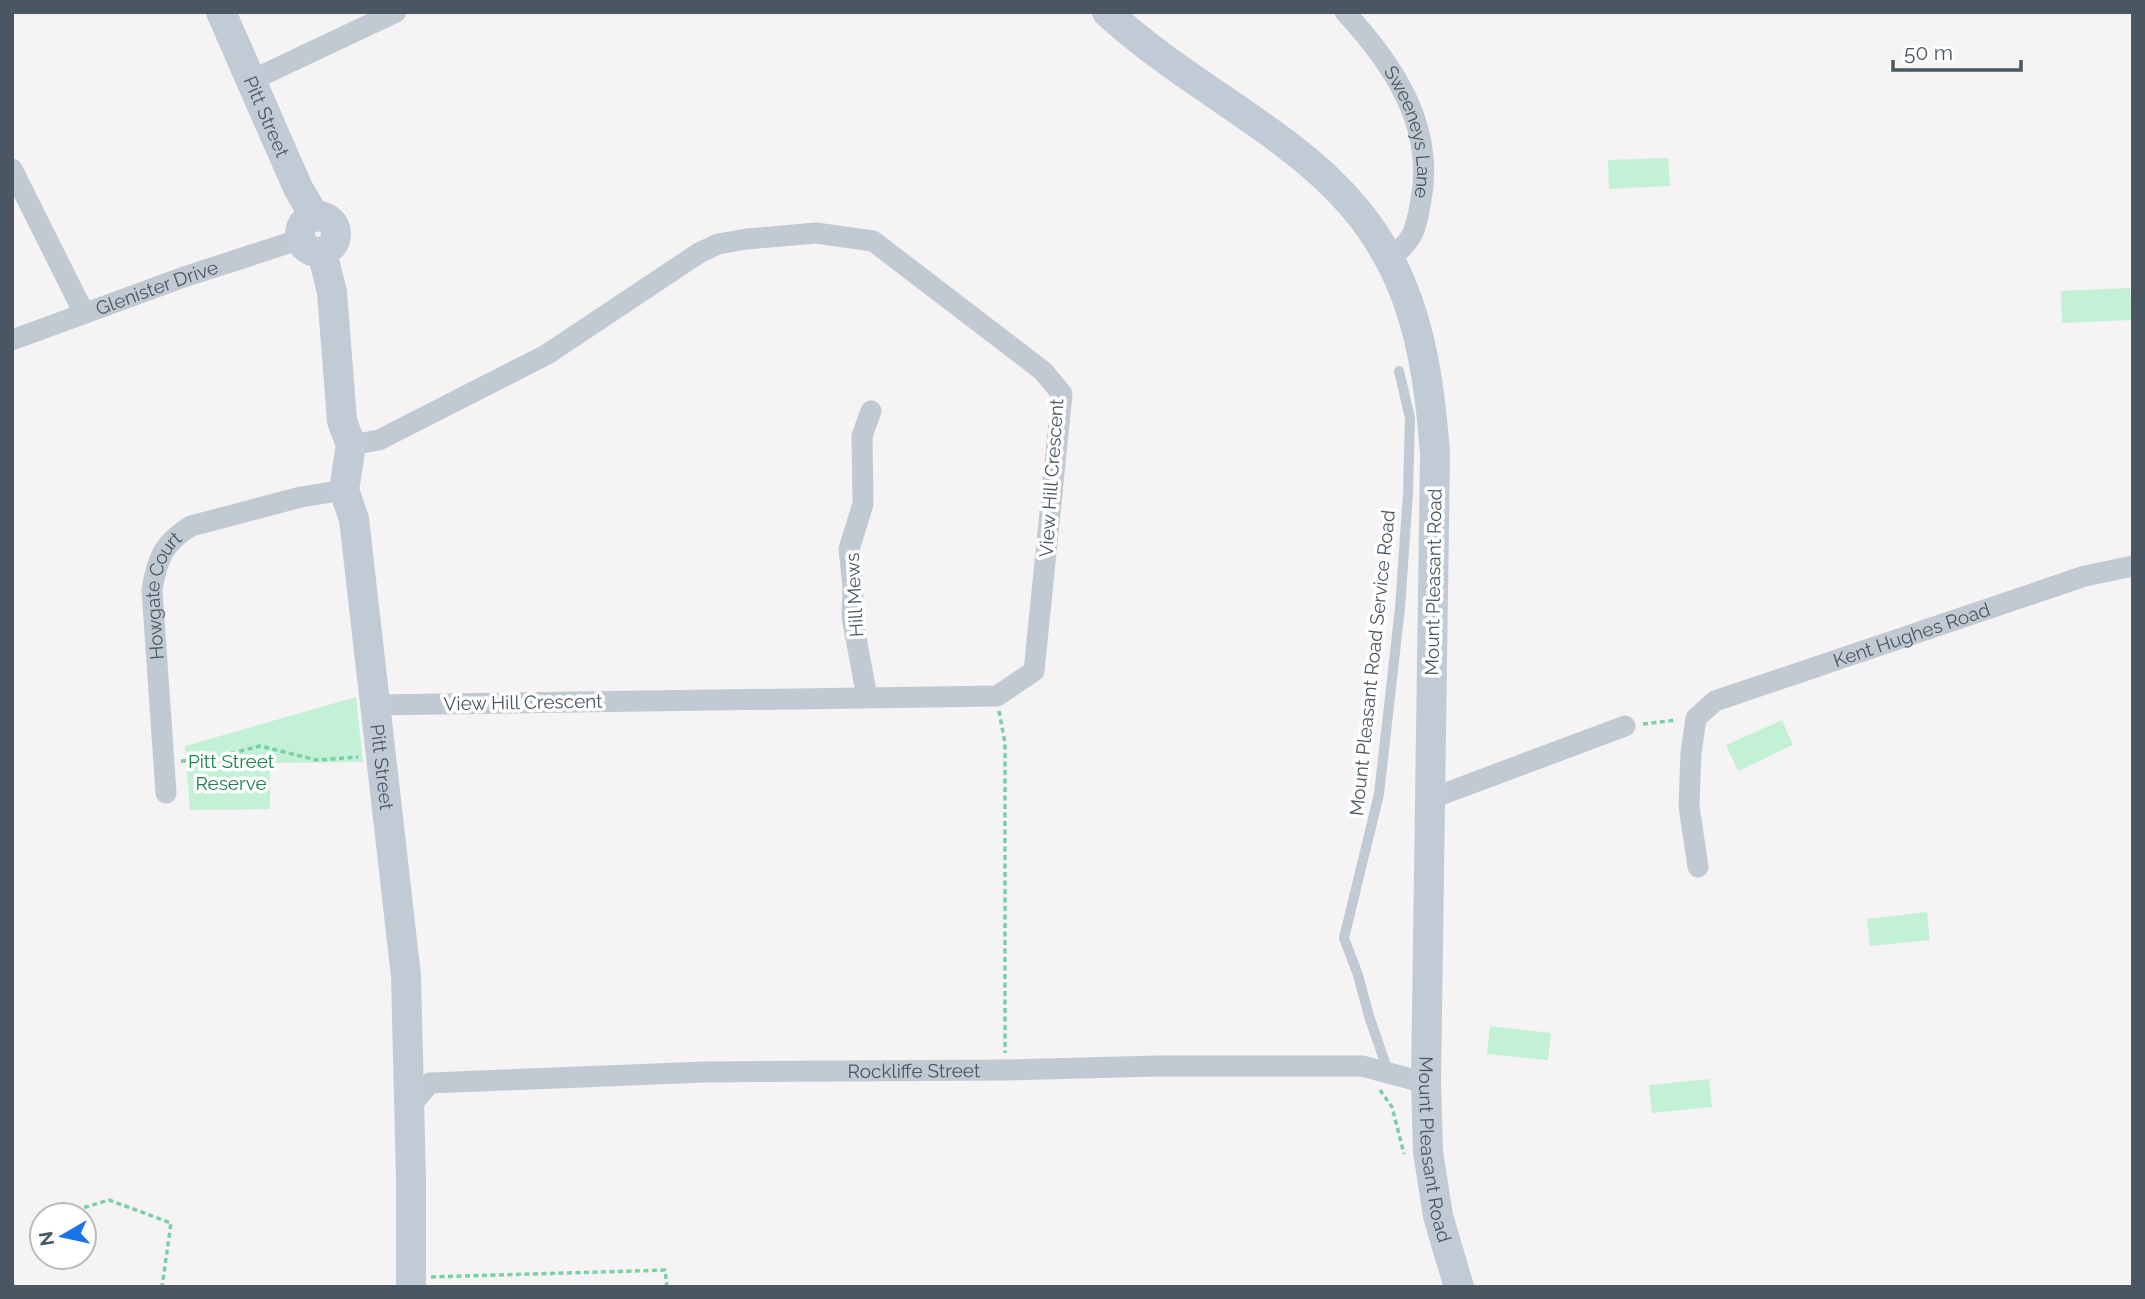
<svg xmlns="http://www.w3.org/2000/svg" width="2145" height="1299" font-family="Raleway,sans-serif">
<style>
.green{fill:#c3f1d5}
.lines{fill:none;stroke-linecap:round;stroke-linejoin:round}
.path{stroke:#7ad0a6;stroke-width:3.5;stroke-dasharray:5 3.5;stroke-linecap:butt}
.lane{stroke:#c1cad2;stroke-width:10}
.street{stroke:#c1cad2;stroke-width:21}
.secondary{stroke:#c1cbd6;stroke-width:30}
.labels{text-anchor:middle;stroke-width:7;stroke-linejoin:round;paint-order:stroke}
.street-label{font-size:19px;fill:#4a5661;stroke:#fff}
.park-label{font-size:19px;fill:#17864f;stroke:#fff}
</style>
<rect width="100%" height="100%" fill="#f5f3f3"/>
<g class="green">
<polygon points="1668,158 1670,186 1609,189 1608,160"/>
<polygon points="2130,288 2131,320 2062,323 2061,291"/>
<polygon points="356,697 363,762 270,763 270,809 190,810 185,746"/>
<polygon points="1782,720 1793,745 1738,771 1726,745"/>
<polygon points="1927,912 1930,940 1870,946 1867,919"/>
<polygon points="1490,1026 1551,1033 1548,1060 1487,1054"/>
<polygon points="1709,1079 1712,1107 1652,1113 1649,1085"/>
</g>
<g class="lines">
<g class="path">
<polyline points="999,711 1005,743 1005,1053"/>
<polyline points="1643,724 1677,720"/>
<polyline points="181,761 205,760 260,746 317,760 358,757"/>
<polyline points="1380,1090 1392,1107 1404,1154"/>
<polyline points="76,1210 109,1200 171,1223 162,1287"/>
<polyline points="431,1277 665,1270 667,1287"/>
</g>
<polyline class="lane" points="1389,1074 1369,1016 1358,975 1344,938 1379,794 1400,608 1408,493 1410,418 1399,371"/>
<g class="street">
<path id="s1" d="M1345 12C1393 64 1435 126 1421 200 1416 230 1414 239 1390 259"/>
<polyline points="252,80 396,12"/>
<polyline points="12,169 84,313"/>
<path id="s2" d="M12 340 184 277 301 239"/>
<polyline points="351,445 379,440 546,355 699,253 718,244 747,239 816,233 873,241 1043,371 1062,394 1034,671 997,696 375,705"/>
<polyline points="867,697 852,617 853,587 849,549 863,504 862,436 871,411"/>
<path id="s3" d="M166 793 152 590C157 559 163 543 191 526L301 497 344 490"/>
<polyline points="1430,799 1625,726"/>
<path id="s4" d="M1698 867 1689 806 1691 753 1696 718 1715 701 2085 576 2133 566"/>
<path id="s5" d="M409 1107 430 1083 705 1072 1005 1070 1157 1066H1362L1426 1083"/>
</g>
<g class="secondary">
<path id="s6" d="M221 12 298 188 315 217"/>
<path id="s7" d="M1107 12C1162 63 1228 100 1287 145 1400 230 1425 318 1435 454L1426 1083 1428 1152 1438 1216 1459 1287"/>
<circle cx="318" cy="234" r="18"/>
<path id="s8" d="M322 252 332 292 342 421 351 445 344 490 354 519 406 976 411 1180V1287"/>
</g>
</g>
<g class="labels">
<g class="street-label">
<text dy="7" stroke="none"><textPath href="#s6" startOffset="114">Pitt Street</textPath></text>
<text dy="7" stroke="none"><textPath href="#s1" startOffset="140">Sweeneys Lane</textPath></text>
<text dy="7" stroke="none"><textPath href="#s2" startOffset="154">Glenister Drive</textPath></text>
<text transform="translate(1051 478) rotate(-86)" y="7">View Hill Crescent</text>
<text transform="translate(1433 582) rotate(-89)" y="7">Mount Pleasant Road</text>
<text transform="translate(854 595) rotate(-93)" y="7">Hill Mews</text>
<text dy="7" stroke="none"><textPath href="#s3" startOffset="200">Howgate Court</textPath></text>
<text dy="7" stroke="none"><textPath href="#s4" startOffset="383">Kent Hughes Road</textPath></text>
<text transform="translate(1372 663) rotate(-84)" y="7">Mount Pleasant Road Service Road</text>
<text transform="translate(523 702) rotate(-1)" y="7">View Hill Crescent</text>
<text dy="7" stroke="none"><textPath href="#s8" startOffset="522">Pitt Street</textPath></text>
<text dy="7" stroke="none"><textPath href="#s5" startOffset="516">Rockliffe Street</textPath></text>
<text dy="7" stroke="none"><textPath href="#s7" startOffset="1276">Mount Pleasant Road</textPath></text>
</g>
<g class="park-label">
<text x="231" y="768">Pitt Street<tspan x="231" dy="22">Reserve</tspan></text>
</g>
</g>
<rect width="2145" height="1299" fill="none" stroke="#4a5661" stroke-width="28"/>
<g transform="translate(63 1236) rotate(261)"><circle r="33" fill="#ffffff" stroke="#b7bbc0" stroke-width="2"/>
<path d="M0-5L12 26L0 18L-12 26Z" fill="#1a73e8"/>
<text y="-10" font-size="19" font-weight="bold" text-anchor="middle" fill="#4a5661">N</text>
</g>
<path d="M1893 60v10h128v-10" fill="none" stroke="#4a5661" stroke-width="3.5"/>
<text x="1904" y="60" font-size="21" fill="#4a5661" stroke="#ffffff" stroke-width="5" paint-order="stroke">50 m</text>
</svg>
